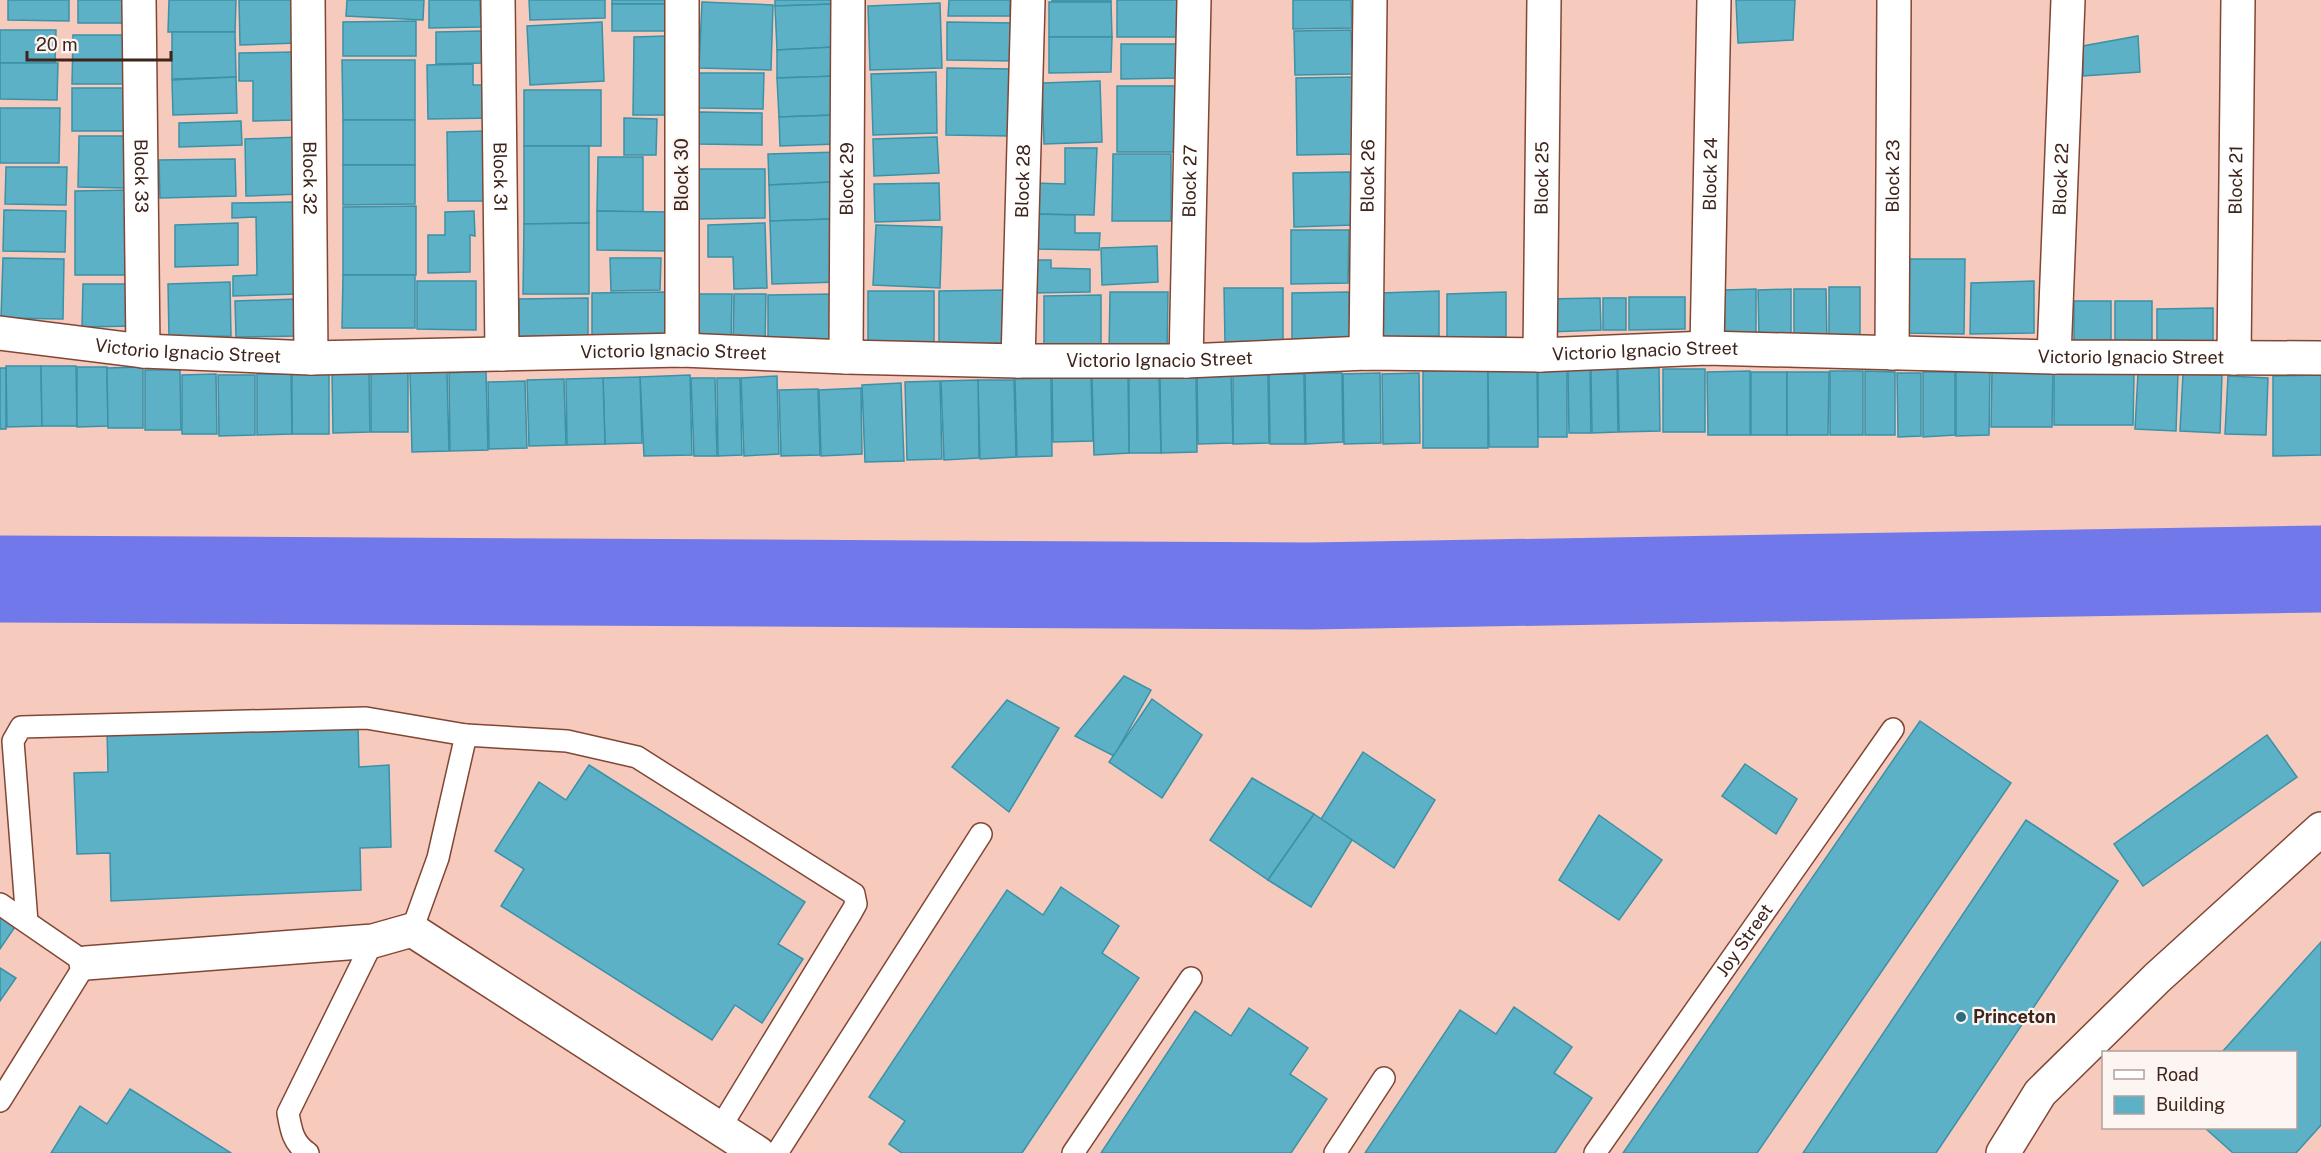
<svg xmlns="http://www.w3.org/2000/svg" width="2321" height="1153" font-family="'Public Sans',sans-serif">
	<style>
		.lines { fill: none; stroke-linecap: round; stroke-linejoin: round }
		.river { stroke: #7178e9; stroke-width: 87 }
		.building { fill: #5db1c7; stroke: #3b91a6; stroke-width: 1.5 }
		.lane-casing { stroke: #824634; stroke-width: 24 }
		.street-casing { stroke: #824634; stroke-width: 36 }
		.lane { stroke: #fff; stroke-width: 21 }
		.street { stroke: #fff; stroke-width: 33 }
		.poi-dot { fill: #2a6e7f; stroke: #fcf5f2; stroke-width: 2 }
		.labels { text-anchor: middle; stroke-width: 4.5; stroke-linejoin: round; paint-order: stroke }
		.street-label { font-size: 18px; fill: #3e241b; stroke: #fcf5f2 }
		.poi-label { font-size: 18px; font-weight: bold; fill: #3e241b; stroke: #fcf5f2; text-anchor: start }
	</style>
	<rect width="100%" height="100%" fill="#f6cbbe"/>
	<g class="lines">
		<path class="river" d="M0,579L1310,586L2321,569"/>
	</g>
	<g class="building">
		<path d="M8,0H69V21L8,20Z"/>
		<rect x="78" y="0" width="52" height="23"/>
		<path d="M169,0H236L235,32H168Z"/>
		<path d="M239,0H296L297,43L240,45Z"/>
		<path d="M347,0H424L423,20L346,16Z"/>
		<path d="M429,0H480L481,27L429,28Z"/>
		<path d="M529,0H605V18L530,20Z"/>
		<rect x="612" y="0" width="59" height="4"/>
		<path d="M775,0H838L834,4L775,6Z"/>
		<path d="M949,0H1010V16H948Z"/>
		<rect x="1052" y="0" width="59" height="2"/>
		<path d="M1117,0H1183L1182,37H1117Z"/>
		<path d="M1293,0H1351L1352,28L1293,29Z"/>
		<path d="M1736,0H1795L1793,40L1738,43Z"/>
		<path d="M702,2L773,5L771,70L699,68Z"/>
		<path d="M1049,2H1111L1112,37H1049Z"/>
		<path d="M940,3L942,68L870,70L868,6Z"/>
		<rect x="612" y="4" width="57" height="27"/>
		<path d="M834,4L835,47L777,50L775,6Z"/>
		<path d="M416,21V56H343V22Z"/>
		<path d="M602,22L604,81L530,85L527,26Z"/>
		<path d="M947,22L1015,23V61L947,60Z"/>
		<path d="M0,30H56L55,63H0Z"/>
		<path d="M1351,30L1353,74L1295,75L1294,31Z"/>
		<path d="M482,31V63L436,64V32Z"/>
		<path d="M172,32H235L236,77L172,79Z"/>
		<path d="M73,35H127V84H72Z"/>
		<path d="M666,36V115H633L634,37Z"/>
		<path d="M2138,36L2140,72L2083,76V46Z"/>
		<path d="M1049,37H1112L1111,72L1049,73Z"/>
		<path d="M1121,44H1179L1180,78L1121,79Z"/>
		<path d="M835,47L841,76L777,78V50Z"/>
		<path d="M295,52L296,120L253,121V81H239V53Z"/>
		<path d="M342,60H415V120H343Z"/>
		<path d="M0,63H58L57,100L0,99Z"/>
		<path d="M473,64V85H496V118L428,119L427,65Z"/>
		<path d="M947,68L1011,69L1010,136L946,135Z"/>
		<path d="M936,72L937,133L873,135L871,74Z"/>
		<path d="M699,73H764L763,109L698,108Z"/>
		<path d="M836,76L835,115L779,117L777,78Z"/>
		<path d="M236,77L237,113L173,115L172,80Z"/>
		<path d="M1353,77L1354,154L1297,155L1296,78Z"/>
		<path d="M1100,81L1102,142L1044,144L1042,83Z"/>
		<path d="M1117,86H1176L1175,152H1117Z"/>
		<path d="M72,88H127L126,131H72Z"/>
		<rect x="524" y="90" width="77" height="56"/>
		<path d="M0,108H60L59,163H0Z"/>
		<path d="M699,112L762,113V145L698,144Z"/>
		<path d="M835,115L836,144L780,146L779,117Z"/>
		<path d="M624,118L657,119L656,155H624Z"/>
		<rect x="343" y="120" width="72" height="45"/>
		<path d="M241,121L242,145L179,147V123Z"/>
		<path d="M486,131V201H448L447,132Z"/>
		<path d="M79,136H124V188L78,187Z"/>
		<path d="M300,137L301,194L246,196L245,139Z"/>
		<path d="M937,137L939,173L874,176L873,139Z"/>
		<path d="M524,146H589V223L524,224Z"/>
		<path d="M1065,148H1097L1094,215L1034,214V183L1065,184Z"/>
		<path d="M839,152L832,182L769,185L768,154Z"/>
		<path d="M1113,154H1171V221H1112Z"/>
		<path d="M598,157H643V212L597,211Z"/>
		<path d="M235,159L236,196L160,198L159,160Z"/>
		<path d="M343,165H415V204L343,205Z"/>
		<path d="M6,167H67L66,205L5,204Z"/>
		<path d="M696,169H765V218L697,219Z"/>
		<path d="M1350,172L1352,225L1294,227L1293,173Z"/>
		<path d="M832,182L833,219L770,221L769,185Z"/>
		<path d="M939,183L940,220L875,222L874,184Z"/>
		<path d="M130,190L129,275H75V191Z"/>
		<path d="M298,202L299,294L233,296V276L257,275L256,217L232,218V203Z"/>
		<path d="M416,206V275H343V207Z"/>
		<path d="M4,210L66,211L65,252L3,251Z"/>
		<path d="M474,211L475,236L470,235V272L428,273V235H445V212Z"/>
		<path d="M597,211L669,212V251L597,250Z"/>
		<path d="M1034,214L1075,215V233H1100L1099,250L1033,249Z"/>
		<path d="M833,219L839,282L772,284L770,221Z"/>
		<path d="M238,223V265L175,267V225Z"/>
		<path d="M589,223V294H523L524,224Z"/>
		<path d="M765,223L767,288L734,289L733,257H708V225Z"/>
		<path d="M876,225L942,227L940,288L873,285Z"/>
		<path d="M1291,230H1349L1348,283L1291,284Z"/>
		<path d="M1157,246L1158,282L1102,285L1101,248Z"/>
		<path d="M3,258L64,259L63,319L1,318Z"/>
		<path d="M610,258H661L660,290L611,291Z"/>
		<path d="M1905,259H1965L1964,334L1904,333Z"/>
		<path d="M1029,260H1051V268L1090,269V292L1029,293Z"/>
		<path d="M343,275H415V328H342Z"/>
		<path d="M417,281H476V330L417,329Z"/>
		<path d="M2034,281V333L1970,334L1971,283Z"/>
		<path d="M230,282L231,336L169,337L168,284Z"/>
		<path d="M83,284H134V326L82,327Z"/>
		<rect x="1829" y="287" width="31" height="52"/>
		<path d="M1224,288H1283V342H1225Z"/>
		<path d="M1756,289V339H1724V290Z"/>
		<path d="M1791,289V338L1759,339L1758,290Z"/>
		<path d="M1794,289H1826L1827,339H1794Z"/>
		<path d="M1006,290V343L939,344V291Z"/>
		<path d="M868,291H934V343L868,344Z"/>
		<path d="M1439,291V336L1380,338V293Z"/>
		<path d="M666,292L667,342H592V293Z"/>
		<path d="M1110,292H1168L1167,355H1109Z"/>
		<path d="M1349,292L1350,346L1292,347V293Z"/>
		<path d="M1506,292V337L1447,339V294Z"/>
		<path d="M699,294H732L731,347H698Z"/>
		<path d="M734,294H766L765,347H733Z"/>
		<path d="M835,294V347H768V295Z"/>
		<path d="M1101,295V349L1044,350V296Z"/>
		<path d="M1629,297H1685V329L1629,330Z"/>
		<path d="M588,298V340L519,341V299Z"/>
		<path d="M1600,298L1601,330L1549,332L1547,299Z"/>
		<rect x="1603" y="298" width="23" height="32"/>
		<path d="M296,299L297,336L236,337L235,301Z"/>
		<rect x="2074" y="301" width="37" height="41"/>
		<path d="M2115,301H2152V341L2115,342Z"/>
		<path d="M2213,308V341L2157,342V309Z"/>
		<path d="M6,366H41L42,426L7,427Z"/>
		<path d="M41,366H76L77,426H42Z"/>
		<path d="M77,367H107L108,426L77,427Z"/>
		<path d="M143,367V428H108L107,368Z"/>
		<rect x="0" y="368" width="6" height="61"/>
		<path d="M1618,368H1659L1660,431L1619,432Z"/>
		<path d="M1590,369L1591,433H1569L1568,370Z"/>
		<path d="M1591,369H1617L1618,432L1592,433Z"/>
		<rect x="1663" y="369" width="42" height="63"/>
		<path d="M145,370H180L181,430H145Z"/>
		<path d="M1488,370V448H1423V371Z"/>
		<path d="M1537,370L1538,447H1489L1488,371Z"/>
		<rect x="1538" y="370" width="29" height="67"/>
		<rect x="371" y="371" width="37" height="61"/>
		<path d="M486,371L488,450L450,451L449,373Z"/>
		<path d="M1750,371V435H1708L1707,372Z"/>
		<rect x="1830" y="371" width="33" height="64"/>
		<path d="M1865,371L1895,372V435H1865Z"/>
		<path d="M332,372H369L370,432L333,433Z"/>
		<path d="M447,372L449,451L412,452L410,373Z"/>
		<rect x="1751" y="372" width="36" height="63"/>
		<path d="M1787,372H1829L1828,435H1787Z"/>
		<path d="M1923,372H1955V435L1923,437Z"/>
		<path d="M1956,372H1990L1989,435L1956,436Z"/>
		<path d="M1992,372H2053L2052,427H1991Z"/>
		<path d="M329,373V434H292V374Z"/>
		<path d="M1268,373L1269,443L1233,444V374Z"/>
		<path d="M1305,373H1342L1343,442L1306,444Z"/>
		<path d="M1380,373L1381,443L1344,444L1343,374Z"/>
		<path d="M1419,373L1420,443L1383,444L1382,374Z"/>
		<path d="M1897,373H1921V436L1898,437Z"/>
		<path d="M2054,373H2134L2133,425H2054Z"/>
		<path d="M2138,373H2178L2176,431L2135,429Z"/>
		<path d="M216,374L217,434H182V375Z"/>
		<path d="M257,374H291L292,434L257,435Z"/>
		<path d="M1196,374L1197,452L1161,453L1160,375Z"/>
		<path d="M1197,374H1231L1233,443L1198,444Z"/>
		<path d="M1269,374H1304L1305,444H1270Z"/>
		<path d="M2183,374L2222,375L2220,433L2180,431Z"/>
		<path d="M218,375H255V435L219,436Z"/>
		<path d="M690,375L692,455L644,456L640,377Z"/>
		<path d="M1159,375L1161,453H1129V376Z"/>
		<path d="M2321,375V455L2273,456V376Z"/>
		<path d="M777,376L779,454L744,456L741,378Z"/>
		<path d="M1128,376L1129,453L1094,455L1092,377Z"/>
		<path d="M2228,376L2268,378L2266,435L2225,434Z"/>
		<path d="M640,377L642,443L605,444L603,378Z"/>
		<path d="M1091,377L1093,441L1053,442L1052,378Z"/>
		<path d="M603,378L605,444L567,445L566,379Z"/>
		<path d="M691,378H715L717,456H694Z"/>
		<path d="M717,378H740L742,455L718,456Z"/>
		<path d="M1051,378L1052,456L1017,457L1015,379Z"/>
		<path d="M564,379L566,445L529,446L527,380Z"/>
		<path d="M978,380H1014L1016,457L980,459Z"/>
		<path d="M978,380L979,458L944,460L941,381Z"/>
		<path d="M525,381L527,448L489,449L488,382Z"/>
		<path d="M940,381L942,459L907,460L905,382Z"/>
		<path d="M901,383L904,461L865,462L862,385Z"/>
		<path d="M861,388L862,454L821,456L819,390Z"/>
		<path d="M818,389L820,455L781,456L779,390Z"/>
		<path d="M1124,676L1151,690L1114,756L1075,736Z"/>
		<path d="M1152,699L1202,735L1162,798L1109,762Z"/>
		<path d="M1007,700L1059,728L1009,812L952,767Z"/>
		<path d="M1920,721L2011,783L1757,1153H1623Z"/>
		<path d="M358,723L359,767L389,765L391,847L360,848L361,890L111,901L110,853L77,854L74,773L108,772L107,730Z"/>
		<path d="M2267,735L2297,777L2143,886L2114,844Z"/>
		<path d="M1363,752L1435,800L1394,868L1321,819Z"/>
		<path d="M1745,764L1797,799L1776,834L1722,796Z"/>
		<path d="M589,765L805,902L778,944L803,959L762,1023L735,1005L712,1040L501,906L524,869L495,851L539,782L566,800Z"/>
		<path d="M1252,778L1314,814L1268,880L1210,840Z"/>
		<path d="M1314,814L1352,840L1311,907L1268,880Z"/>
		<path d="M1599,815L1662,860L1619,920L1559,880Z"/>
		<path d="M2026,820L2118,881L1936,1153H1803Z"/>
		<path d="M1061,887L1119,926L1102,953L1139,978L1022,1153H902L889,1144L905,1121L869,1097L1007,890L1043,915Z"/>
		<path d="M0,908L19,921L0,949Z"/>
		<path d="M2321,942V1125L2296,1153H2233L2205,1128H2296V1052H2222Z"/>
		<path d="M0,968L16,978L0,1001Z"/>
		<path d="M1514,1007L1572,1047L1554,1073L1592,1098L1555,1153H1365L1460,1010L1496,1034Z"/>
		<path d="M1249,1008L1308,1048L1290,1074L1327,1099L1291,1153H1101L1195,1011L1231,1036Z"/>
		<path d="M130,1089L231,1153H51L80,1106L107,1124Z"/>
	</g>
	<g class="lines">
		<defs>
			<g id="lane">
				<path d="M0,904L86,963L0,1101"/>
				<path d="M27,922L13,741L21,727L366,718L466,735"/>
				<path d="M412,930L438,858L466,735L567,741L637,757L854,894L856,904L851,913L720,1128"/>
				<path d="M308,1153C293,1143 291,1130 288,1113L373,941"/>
				<path d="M777,1153L981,834"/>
				<path d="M1073,1153L1191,978"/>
				<path d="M1335,1153L1384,1078"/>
				<path id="s1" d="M1595,1153L1893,729"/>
			</g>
			<g id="street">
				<path id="s2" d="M139,0L143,351"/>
				<path id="s3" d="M308,0L311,358"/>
				<path id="s4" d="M498,0L502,354"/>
				<path d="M682,0V350"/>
				<path id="s5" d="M0,333L143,351L311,358L682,350L846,357L1018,361H1186L1366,353L1540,355L1707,348L2054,357L2321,358"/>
				<path id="s6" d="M1707,348L1714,0"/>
				<path id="s7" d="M1366,353L1370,0"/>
				<path id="s8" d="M1892,353L1894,0"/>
				<path id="s9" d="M1540,355L1544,0"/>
				<path id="s10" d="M846,357L848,0"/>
				<path id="s11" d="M2054,357L2068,0"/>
				<path id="s12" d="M2234,358L2238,0"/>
				<path id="s13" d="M1018,361L1028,0"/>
				<path id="s14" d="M1186,361L1194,0"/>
				<path d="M86,963L373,941L412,930L758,1153"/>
				<path d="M2003,1153L2040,1093L2157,978L2321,829"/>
			</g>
		</defs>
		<use href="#lane" class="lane-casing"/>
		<use href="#street" class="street-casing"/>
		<use href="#lane" class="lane"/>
		<use href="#street" class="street"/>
	</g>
	<circle class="poi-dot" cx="1961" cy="1017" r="6"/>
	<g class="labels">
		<g class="street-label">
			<text dy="6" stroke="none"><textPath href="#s6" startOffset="174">Block 24</textPath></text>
			<text dy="6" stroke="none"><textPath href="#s2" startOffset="176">Block 33</textPath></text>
			<text transform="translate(682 175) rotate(-90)" y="6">Block 30</text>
			<text dy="6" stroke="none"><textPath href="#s8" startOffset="177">Block 23</textPath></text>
			<text dy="6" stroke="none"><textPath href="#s4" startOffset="177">Block 31</textPath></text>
			<text dy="6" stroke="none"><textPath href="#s7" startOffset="177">Block 26</textPath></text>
			<text dy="6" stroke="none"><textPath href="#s9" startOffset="177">Block 25</textPath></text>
			<text dy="6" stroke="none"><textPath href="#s3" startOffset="178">Block 32</textPath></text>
			<text dy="6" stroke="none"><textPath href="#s10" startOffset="178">Block 29</textPath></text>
			<text dy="6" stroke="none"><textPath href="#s11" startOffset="178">Block 22</textPath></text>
			<text dy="6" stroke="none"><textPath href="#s12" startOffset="178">Block 21</textPath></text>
			<text dy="6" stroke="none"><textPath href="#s14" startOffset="180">Block 27</textPath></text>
			<text dy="6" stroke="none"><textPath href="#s13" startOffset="180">Block 28</textPath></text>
			<text dy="6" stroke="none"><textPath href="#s5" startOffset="189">Victorio Ignacio Street</textPath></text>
			<text dy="6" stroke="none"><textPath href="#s5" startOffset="1647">Victorio Ignacio Street</textPath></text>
			<text dy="6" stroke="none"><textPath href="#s5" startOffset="675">Victorio Ignacio Street</textPath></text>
			<text dy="6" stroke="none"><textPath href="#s5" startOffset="2133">Victorio Ignacio Street</textPath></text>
			<text dy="6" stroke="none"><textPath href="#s5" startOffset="1161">Victorio Ignacio Street</textPath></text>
			<text dy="6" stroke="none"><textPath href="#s1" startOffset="260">Joy Street</textPath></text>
		</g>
		<g class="poi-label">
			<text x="1973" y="1023">Princeton</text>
		</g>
	</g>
	<rect x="2102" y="1051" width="195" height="78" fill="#fcf5f2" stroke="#b0a19c" stroke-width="1.5"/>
	<rect x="2114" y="1070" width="30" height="9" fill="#ffffff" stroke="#b0a19c" stroke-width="1.5"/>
	<text x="2156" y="1081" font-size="18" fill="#3e241b">Road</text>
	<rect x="2114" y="1096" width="30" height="18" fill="#5db1c7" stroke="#b0a19c" stroke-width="1.5"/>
	<text x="2156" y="1111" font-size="18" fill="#3e241b">Building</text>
	<path d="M27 51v9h144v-9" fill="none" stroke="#3e241b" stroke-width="3"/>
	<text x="36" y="51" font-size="18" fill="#3e241b" stroke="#fcf5f2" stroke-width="4.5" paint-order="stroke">20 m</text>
</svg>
